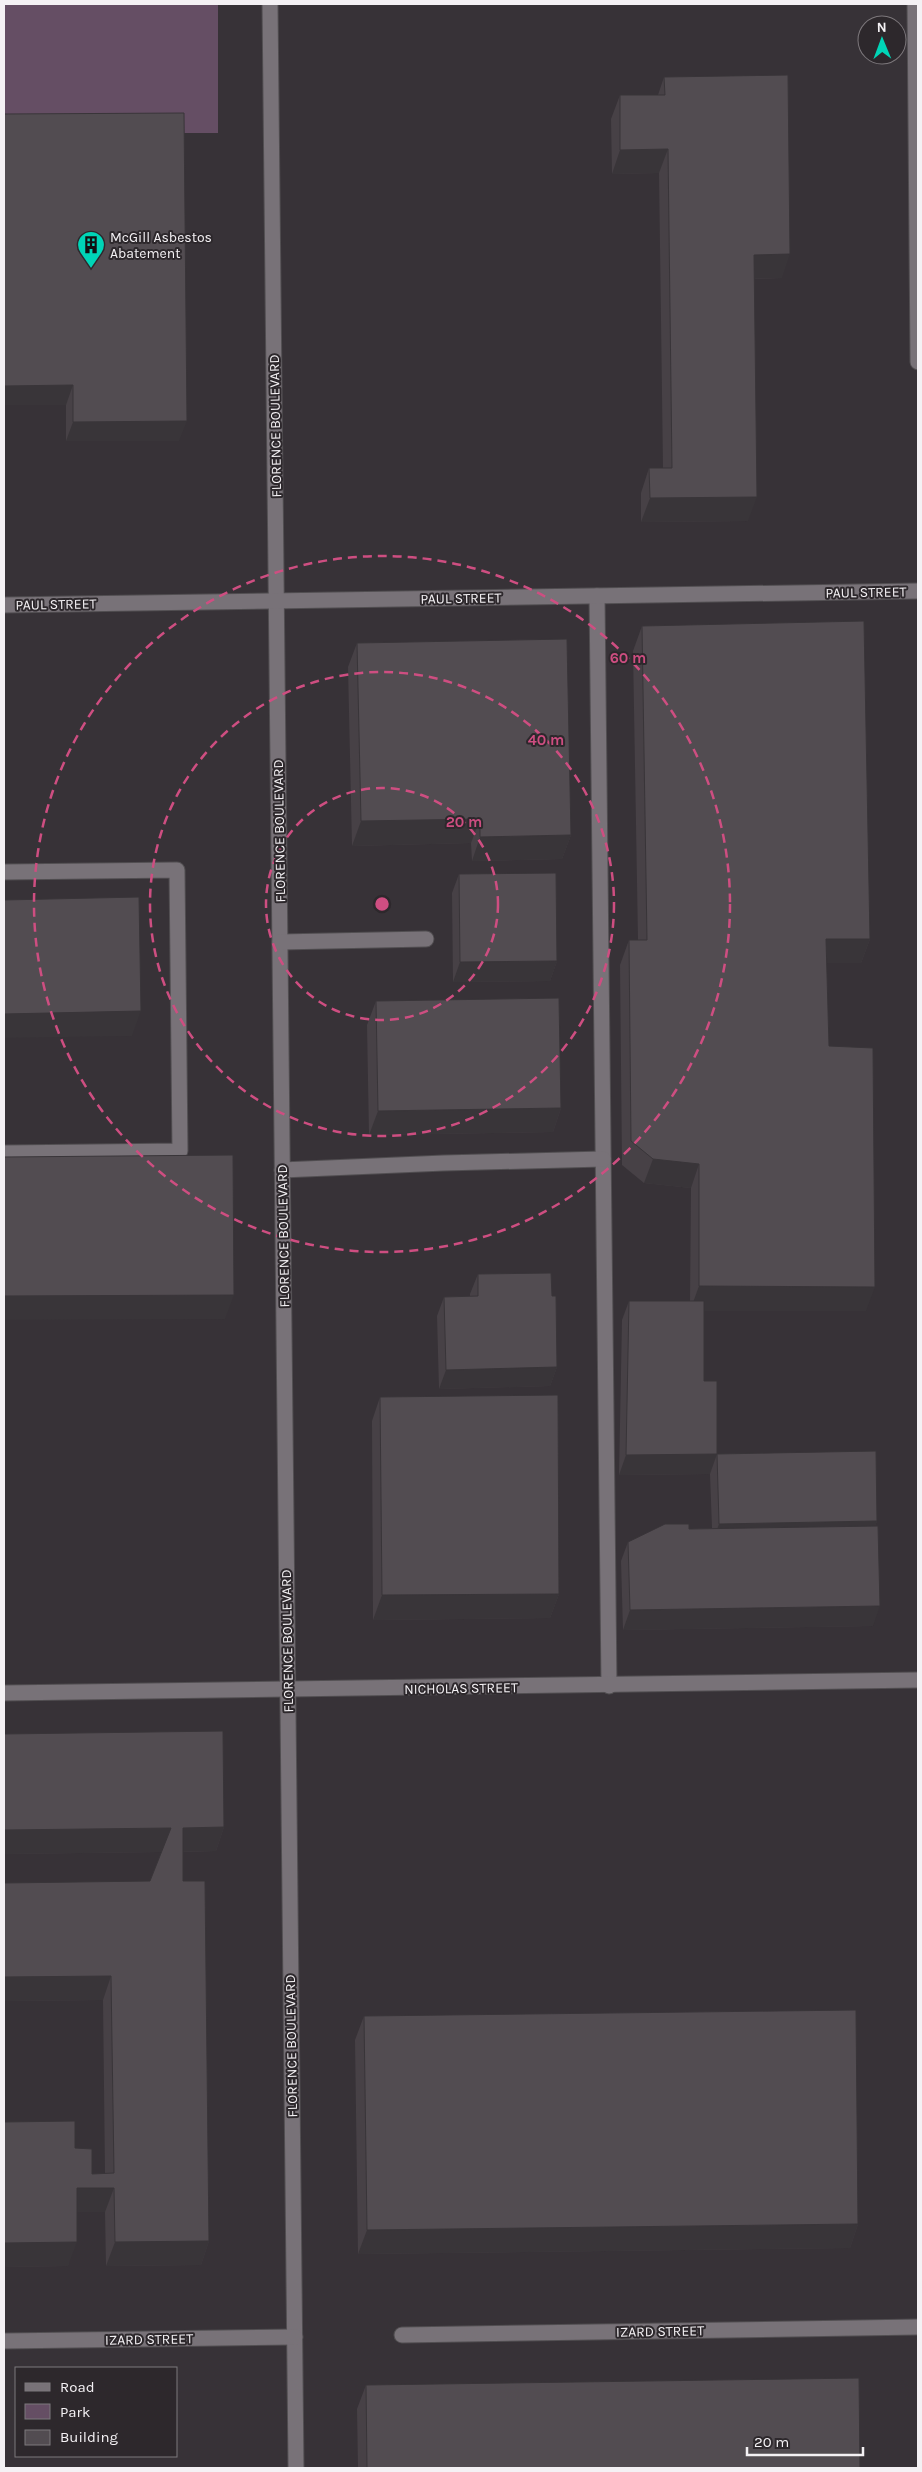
<svg xmlns="http://www.w3.org/2000/svg" width="922" height="2472" font-family="Karla,sans-serif">
	<style>
		.green { fill: #654e64 }
		.lines { fill: none; stroke-linecap: round; stroke-linejoin: round }
		.minor-casing { stroke: #514e51; stroke-width: 17 }
		.minor { stroke: #787278; stroke-width: 15 }
		.wall { fill: #474146 }
		.shaded-wall { fill: #393539 }
		.building { fill: #524c51; stroke: #393539 }
		.ring { fill: none; stroke: #ce4e81; stroke-width: 2.5; stroke-dasharray: 9 6 }
		.labels { text-anchor: middle; stroke-width: 4; stroke-linejoin: round; paint-order: stroke }
		.poi-label { font-size: 14px; fill: #f4f1f4; stroke: #2d282c; text-anchor: start }
		.street-label { font-size: 14px; fill: #f4f1f4; stroke: #2d282c }
		.centre { fill: #ce4e81; stroke: #2d282c; stroke-width: 2.5 }
		.ring-label { font-size: 15px; text-anchor: middle; font-weight: bold; fill: #ce4e81; stroke: #2d282c; stroke-width: 4; stroke-linejoin: round; paint-order: stroke }
	</style>
	<rect width="100%" height="100%" fill="#373237"/>
	<rect class="green" x="4" y="4" width="214" height="129"/>
	<g class="lines">
		<defs>
			<g id="minor">
				<path d="M270,4L296,2468"/>
				<path d="M915,4L918,362"/>
				<path d="M597,596L609,1686"/>
				<path d="M4,605L918,591"/>
				<path d="M4,872L177,870L180,1151L4,1153"/>
				<path d="M280,942L426,939"/>
				<path d="M282,1170L444,1163L603,1159"/>
				<path d="M4,1693L918,1680"/>
				<path d="M402,2335L918,2327"/>
				<path d="M4,2341L295,2337"/>
			</g>
		</defs>
		<use href="#minor" class="minor-casing"/>
		<use href="#minor" class="minor"/>
	</g>
	<g class="wall">
		<path d="M664,77L782,278L754,279L748,521L641,522V493L649,468H663L659,173L612,174L611,119L620,95H658Z"/>
		<path d="M4,114L179,441H66V405H4Z"/>
		<path d="M642,626L870,939L861,963H826L829,1046L866,1311H704V1381L717,1454L877,1521L875,1526L873,1626L623,1630L621,1561L628,1542L689,1529L712,1528L710,1474L619,1475L622,1320L629,1301H690L691,1188L644,1183L622,1165L620,965L629,940H638L633,651Z"/>
		<path d="M357,643L571,835L562,859L472,861L471,843L352,846L348,667Z"/>
		<path d="M459,874L557,961L550,981L453,982L452,893Z"/>
		<path d="M376,1001L561,1108L553,1132L369,1135L367,1025Z"/>
		<path d="M478,1274L552,1296L557,1367L550,1386L439,1389L437,1316L444,1297L470,1296V1294Z"/>
		<path d="M380,1397L559,1594L550,1618L373,1620L372,1421Z"/>
		<path d="M4,1734L224,1827L216,1851L183,1852V1881L209,2241L201,2265L106,2266L105,2212H77L68,2266L4,2267V2122L75,2148L92,2174H105L103,2000L4,2001L150,1881L162,1852L4,1854Z"/>
		<path d="M364,2016L858,2224L850,2248L358,2254L355,2040Z"/>
		<path d="M366,2385L860,2468H358L357,2409Z"/>
	</g>
	<g class="shaded-wall">
		<path d="M668,149L659,173L612,174L620,150Z"/>
		<path d="M790,254L782,278L745,279L754,255Z"/>
		<path d="M73,385L66,405H4V386Z"/>
		<path d="M187,421L179,441H66L73,422Z"/>
		<path d="M757,497L748,521L641,522L650,498Z"/>
		<path d="M480,819L471,843L352,846L361,821Z"/>
		<path d="M571,835L562,859L472,861L480,837Z"/>
		<path d="M826,939H870L861,963H817Z"/>
		<path d="M557,961L550,981L453,982L460,962Z"/>
		<path d="M141,1011L132,1036L4,1038V1014Z"/>
		<path d="M561,1108L553,1132L369,1135L378,1111Z"/>
		<path d="M653,1159L699,1164L691,1188L644,1183Z"/>
		<path d="M699,1286L875,1287L866,1311H690Z"/>
		<path d="M234,1295L225,1319L4,1320V1296Z"/>
		<path d="M557,1367L550,1386L439,1389L446,1370Z"/>
		<path d="M717,1454L710,1474L619,1475L626,1455Z"/>
		<path d="M877,1521L870,1541L712,1544L719,1524Z"/>
		<path d="M559,1594L550,1618L373,1620L382,1595Z"/>
		<path d="M880,1606L873,1626L623,1630L630,1610Z"/>
		<path d="M224,1827L216,1851L174,1852L183,1828Z"/>
		<path d="M171,1828L162,1852L4,1854V1830Z"/>
		<path d="M111,1976L103,2000L4,2001V1977Z"/>
		<path d="M77,2188H114L105,2212H68Z"/>
		<path d="M858,2224L850,2248L358,2254L367,2230Z"/>
		<path d="M209,2241L201,2265L106,2266L115,2242Z"/>
		<path d="M77,2242L68,2266L4,2267V2243Z"/>
	</g>
	<g class="building">
		<path d="M788,75L790,254L754,255L757,497L650,498L649,468H672L668,149L620,150V95H665L664,77Z"/>
		<path d="M184,113L187,421L73,422V385L4,386V114Z"/>
		<path d="M864,621L870,939H826L829,1046L873,1048L875,1287L699,1286V1164L653,1159L631,1141L629,940H647L642,626Z"/>
		<path d="M567,639L571,835L480,837V819L361,821L357,643Z"/>
		<path d="M556,873L557,961L460,962L459,874Z"/>
		<path d="M139,897L141,1011L4,1014V900Z"/>
		<path d="M559,998L561,1108L378,1111L376,1001Z"/>
		<path d="M233,1155L234,1295L4,1296V1157Z"/>
		<path d="M551,1273L552,1296H556L557,1367L446,1370L444,1297L478,1296V1274Z"/>
		<path d="M629,1301H704V1381H717V1454L626,1455Z"/>
		<path d="M558,1395L559,1594L382,1595L380,1397Z"/>
		<path d="M876,1451L877,1521L719,1524L717,1454Z"/>
		<path d="M665,1524H689V1529L878,1526L880,1606L630,1610L628,1542Z"/>
		<path d="M223,1731L224,1827L183,1828V1881H205L209,2241L115,2242L114,2188H77V2242L4,2243V2122L75,2121V2148L92,2149V2174L114,2173L111,1976L4,1977V1883L150,1881L171,1828L4,1830V1734Z"/>
		<path d="M856,2010L858,2224L367,2230L364,2016Z"/>
		<path d="M859,2378L860,2468H367L366,2385Z"/>
	</g>
	<g class="ring">
		<circle cx="382" cy="904" r="116"/>
		<circle cx="382" cy="904" r="232"/>
		<circle cx="382" cy="904" r="348"/>
	</g>
	<defs>
		<symbol id="building-pin" viewBox="-11 -11 22 30"><path d="M0 17L-7.5 6A9.5 9.5 0 1 1 7.5 6Z" fill="#00d5b7" stroke="#2d282c"/><path d="M-4-6H4V6H1V3H-1V6H-4ZM-2.5-4.3h1.7v1.8h-1.7ZM.8-4.3h1.7v1.8H.8ZM-2.5-1h1.7V.8h-1.7ZM.8-1h1.7V.8H.8Z" fill="#111"/></symbol>
	</defs>
	<g fill-rule="evenodd">
		<use href="#building-pin" x="75" y="229" width="32" height="43"/>
	</g>
	<g class="labels">
		<g class="poi-label">
			<text x="110" y="242">McGill Asbestos<tspan x="110" dy="16">Abatement</tspan></text>
		</g>
		<g class="street-label">
			<text transform="translate(275 426) rotate(-91)" y="5">FLORENCE BOULEVARD</text>
			<text transform="translate(866 592) rotate(-1)" y="5">PAUL STREET</text>
			<text transform="translate(461 598) rotate(-1)" y="5">PAUL STREET</text>
			<text transform="translate(56 604) rotate(-1)" y="5">PAUL STREET</text>
			<text transform="translate(279 831) rotate(-91)" y="5">FLORENCE BOULEVARD</text>
			<text transform="translate(283 1236) rotate(-91)" y="5">FLORENCE BOULEVARD</text>
			<text transform="translate(287 1641) rotate(-91)" y="5">FLORENCE BOULEVARD</text>
			<text transform="translate(461 1688) rotate(-1)" y="5">NICHOLAS STREET</text>
			<text transform="translate(291 2046) rotate(-91)" y="5">FLORENCE BOULEVARD</text>
			<text transform="translate(660 2331) rotate(-1)" y="5">IZARD STREET</text>
			<text transform="translate(149 2339) rotate(-1)" y="5">IZARD STREET</text>
		</g>
	</g>
	<circle cx="382" cy="904" r="8" class="centre"/>
	<g class="ring-label">
		<text x="628" y="663">60 m</text>
		<text x="546" y="745">40 m</text>
		<text x="464" y="827">20 m</text>
	</g>
	<rect width="922" height="2472" fill="none" stroke="#f4f1f4" stroke-width="10"/>
	<rect x="15" y="2367" width="162" height="90" fill="#2d282c" stroke="#7d787c"/>
	<rect x="25" y="2383" width="25" height="8" fill="#787278" stroke="#7d787c"/>
	<text x="60" y="2392" font-size="15" fill="#f4f1f4">Road</text>
	<rect x="25" y="2404" width="25" height="15" fill="#654e64" stroke="#7d787c"/>
	<text x="60" y="2417" font-size="15" fill="#f4f1f4">Park</text>
	<rect x="25" y="2430" width="25" height="15" fill="#524c51" stroke="#7d787c"/>
	<text x="60" y="2442" font-size="15" fill="#f4f1f4">Building</text>
	<g transform="translate(882 40) rotate(359)"><circle r="24" fill="#2d282c" stroke="#7d787c"/>
	<path d="M0-4L9 19L0 12L-9 19Z" fill="#00d5b7"/>
	<text y="-8" font-size="14" font-weight="bold" text-anchor="middle" fill="#f4f1f4">N</text>
	</g>
	<path d="M747 2447v8h116v-8" fill="none" stroke="#f4f1f4" stroke-width="2.5"/>
	<text x="754" y="2447" font-size="15" fill="#f4f1f4" stroke="#2d282c" stroke-width="4" paint-order="stroke">20 m</text>
</svg>
